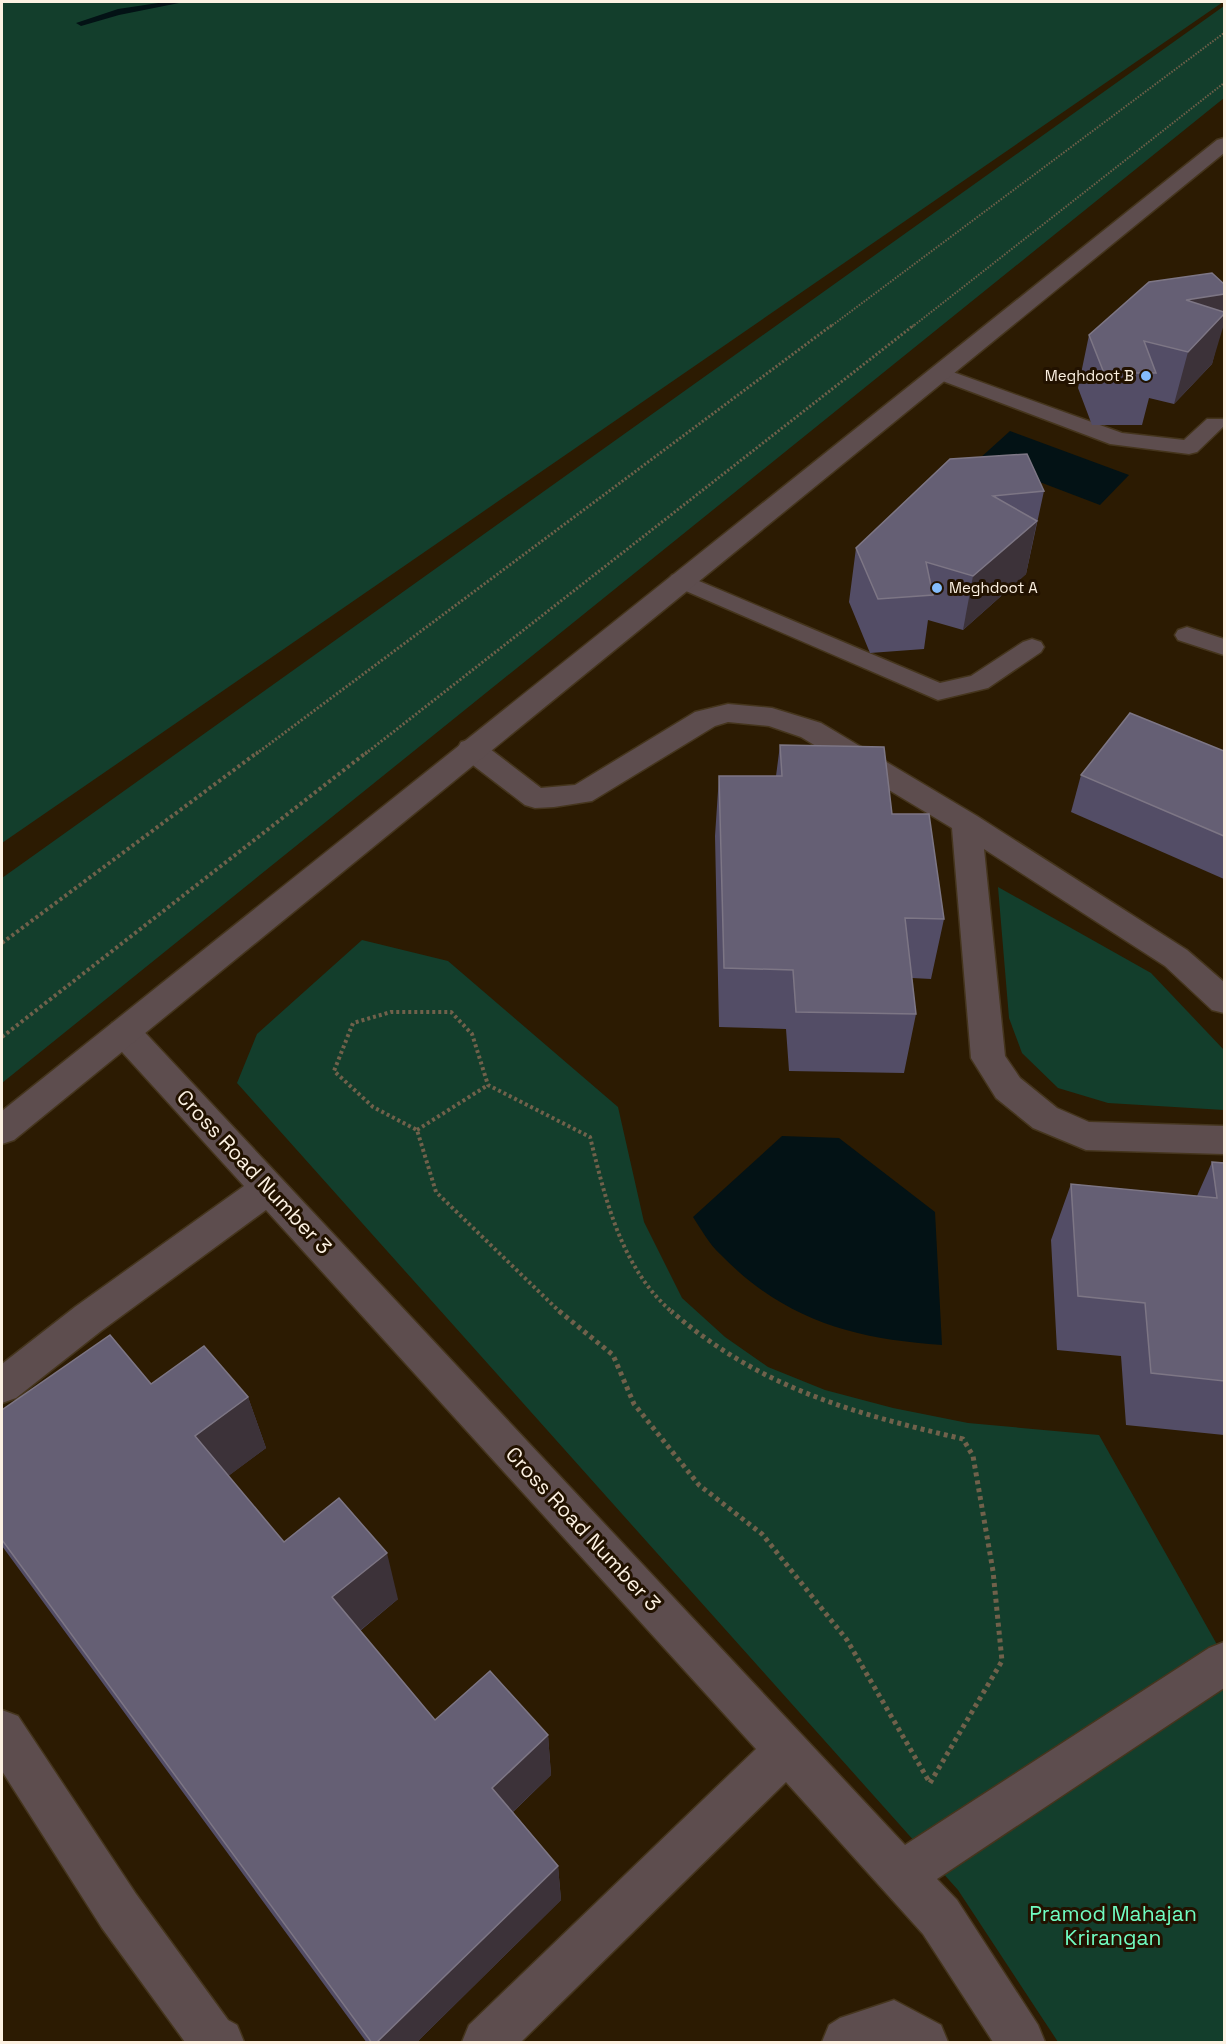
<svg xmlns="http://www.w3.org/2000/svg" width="1226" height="2044" font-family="'Space Grotesk',sans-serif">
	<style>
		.green { fill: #133e2c }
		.water { fill: #031215 }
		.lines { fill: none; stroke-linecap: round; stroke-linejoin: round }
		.stream { fill: #031215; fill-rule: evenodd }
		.service-casing { stroke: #45351d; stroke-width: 3 }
		.minor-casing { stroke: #45351d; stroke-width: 3 }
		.tertiary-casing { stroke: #45351d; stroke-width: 3 }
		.path-far3 { stroke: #70614b; stroke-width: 2; stroke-dasharray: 1.5 1.5; stroke-linecap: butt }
		.path-far2 { stroke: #70614b; stroke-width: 3; stroke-dasharray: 2 2; stroke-linecap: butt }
		.path-far1 { stroke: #70614b; stroke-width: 4; stroke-dasharray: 3 3; stroke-linecap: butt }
		.path { stroke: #70614b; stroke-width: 5; stroke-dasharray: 4 4; stroke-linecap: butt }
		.service { fill: #5d4d4e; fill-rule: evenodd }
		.minor { fill: #5d4d4e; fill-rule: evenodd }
		.tertiary { fill: #5d4d4e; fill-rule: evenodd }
		.wall { fill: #534d66 }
		.shaded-wall { fill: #3c3239 }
		.building { fill: #655f74; stroke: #7d7685; stroke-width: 1.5 }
		.poi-dot { fill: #84bcfb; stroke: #221200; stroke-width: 2 }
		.labels { text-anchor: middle; stroke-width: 6; stroke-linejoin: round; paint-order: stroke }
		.far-poi-label { font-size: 15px; fill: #fcf1e2; stroke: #221200; text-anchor: end }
		.near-street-label { font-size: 21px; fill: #fcf1e2; stroke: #221200 }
		.near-park-label { font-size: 21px; fill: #70fdc2; stroke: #221200 }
	</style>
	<rect width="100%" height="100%" fill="#2c1b02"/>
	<g class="green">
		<path d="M2,2H1223L2,843Z"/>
		<path d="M1224,6V98L2,1083V878Z"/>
		<path d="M998,887L1151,973L1224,1050V1110L1108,1103L1058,1088L1022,1053L1009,1018Z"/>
		<path d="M362,940L448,961L618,1107L644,1222L682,1298L725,1337L768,1367L825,1390L893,1408L968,1423L1099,1435L1224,1657V2042H1058L958,1890L237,1083L257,1034Z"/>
	</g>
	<g class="water">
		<path d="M1010,431L1129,475L1100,505L979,459Z"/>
		<path d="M782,1136L839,1138L935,1212L942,1345C853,1339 784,1320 720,1254C709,1244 701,1229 693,1217Z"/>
	</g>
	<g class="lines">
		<path class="stream" d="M165,2H184L119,15L81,26L76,23L118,9Z"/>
		<defs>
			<g id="service">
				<path d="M939,367L1122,433L1184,440L1207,419H1223L1224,426L1197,452L1189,454L1110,444L932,377L929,373L932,369Z"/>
				<path d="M680,573L940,683L971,676L1023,642L1032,639L1041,642L1044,647L1041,652L988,688L938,700L672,585L668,580L672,575Z"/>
				<path d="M1187,627L1224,639V655L1178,640L1175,635L1178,630Z"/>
			</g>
			<g id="minor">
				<path d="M728,704L772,708L821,723L977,816L1187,950L1224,982V1013L1212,1010L1165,966L984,849L1005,1056L1020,1078L1057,1108L1089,1122L1224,1126V1154L1086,1150L1033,1128L996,1098L971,1058L952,828L801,737L769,726L728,722L715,726L592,801L554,807L535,808L525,805L461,756L457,749L461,742L471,739L481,742L541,788L575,785L695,712Z"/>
				<path d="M124,1019L136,1023L905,1845L1209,1648L1224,1642V1688L937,1879L957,1900L1038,2025L1045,2042H993L923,1934L786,1782L521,2042H462L469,2025L756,1749L266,1210L101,1331L16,1398L2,1403V1364L75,1307L244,1186L112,1041L107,1032L112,1023Z"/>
				<path d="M2,1710L18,1716L136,1894L228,2020L237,2025L244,2042H185L102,1928L2,1771Z"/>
				<path d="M894,2000L941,2025L948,2042H822L829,2025L840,2018Z"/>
			</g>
			<path id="tertiary" d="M1224,138V153L14,1140L2,1144V1111L1217,140Z"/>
		</defs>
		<use href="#service" class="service-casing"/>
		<use href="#minor" class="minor-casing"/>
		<use href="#tertiary" class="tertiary-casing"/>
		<g class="path-far3">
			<path d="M830,327L1224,33"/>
			<path d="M912,327L1224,83"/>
		</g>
		<g class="path-far2">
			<path d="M256,754L832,325"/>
			<path d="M365,754L914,325"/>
		</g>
		<g class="path-far1">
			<path d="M2,943L258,752"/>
			<path d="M2,1037L367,752"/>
			<path d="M417,1130L488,1085"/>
			<path d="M561,1313L436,1192L417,1130L373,1107L334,1071L353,1023L391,1012H451L472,1034L488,1085L590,1137C606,1201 621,1268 673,1313"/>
		</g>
		<path class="path" d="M559,1311L613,1355L634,1404L699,1485L762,1534L847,1640L930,1783L1002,1661L993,1571L973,1456L963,1439C852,1413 760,1388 671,1311"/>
		<use href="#service" class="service"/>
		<use href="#minor" class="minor"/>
		<use href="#tertiary" class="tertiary"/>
	</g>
	<g class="wall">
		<path d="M1089,335L1219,344H1217L1212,364L1174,404L1149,398L1142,425H1092L1078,388Z"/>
		<path d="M950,459L1044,491L1026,574L963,630L928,620L924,649L870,653L849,602L856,548Z"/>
		<path d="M780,745L892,814L944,919L931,979L912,978L916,1014L904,1073L789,1071L786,1029L719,1027L715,836L719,776H776Z"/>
		<path d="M1224,751V879L1071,812L1081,775Z"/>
		<path d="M1212,1162L1224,1163V1435L1126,1425L1121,1356L1057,1350L1051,1240L1071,1184L1197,1196Z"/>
		<path d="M248,1397L266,1448L228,1476L284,1542L398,1599L360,1631L435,1720L548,1735L551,1775L513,1812L558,1866L561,1900L416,2043H367L2,1546V1410Z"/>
	</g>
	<g class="shaded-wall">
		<path d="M1224,294V324L1212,364L1174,404L1188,352L1186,300Z"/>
		<path d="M1037,521L1026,574L963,630L973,576Z"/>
		<path d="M248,1397L266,1448L215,1486L195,1436Z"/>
		<path d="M387,1553L398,1599L346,1642L332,1597Z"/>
		<path d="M548,1735L551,1775L499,1825L492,1788Z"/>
		<path d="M558,1866L561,1900L416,2043H376Z"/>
	</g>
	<g class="building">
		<path d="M1212,273L1224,284V294L1186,300L1224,312V314L1188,352L1144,341L1156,373H1104L1089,335L1149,282Z"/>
		<path d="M1027,454L1044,491L993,496L1037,521L973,576L926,562L933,595L878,599L856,548L950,459Z"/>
		<path d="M1130,713L1224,751V836L1081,775Z"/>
		<path d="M780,745L884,747L892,814H929L944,919L905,918L916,1014L796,1012L793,970L724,968L719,776H782Z"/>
		<path d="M1212,1162L1224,1163V1381L1151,1373L1145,1303L1078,1296L1071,1184L1217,1198Z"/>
		<path d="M110,1335L151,1384L204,1346L248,1397L195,1436L284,1542L339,1498L387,1553L332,1597L435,1720L490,1671L548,1735L492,1788L558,1866L376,2043H372L2,1540V1410Z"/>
	</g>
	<g class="poi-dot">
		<circle cx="1146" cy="376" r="6"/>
		<circle cx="937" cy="588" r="6"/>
	</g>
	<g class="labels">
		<g class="far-poi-label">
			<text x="1134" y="381">Meghdoot B</text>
			<text x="949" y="593" text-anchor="start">Meghdoot A</text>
		</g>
		<g class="near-street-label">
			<text transform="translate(254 1172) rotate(47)" y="7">Cross Road Number 3</text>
			<text transform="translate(583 1529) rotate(47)" y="7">Cross Road Number 3</text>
		</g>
		<g class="near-park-label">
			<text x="1113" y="1921">Pramod Mahajan<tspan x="1113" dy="24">Krirangan</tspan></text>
		</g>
	</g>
	<rect width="1226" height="2044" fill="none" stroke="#fcf1e2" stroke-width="6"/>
</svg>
